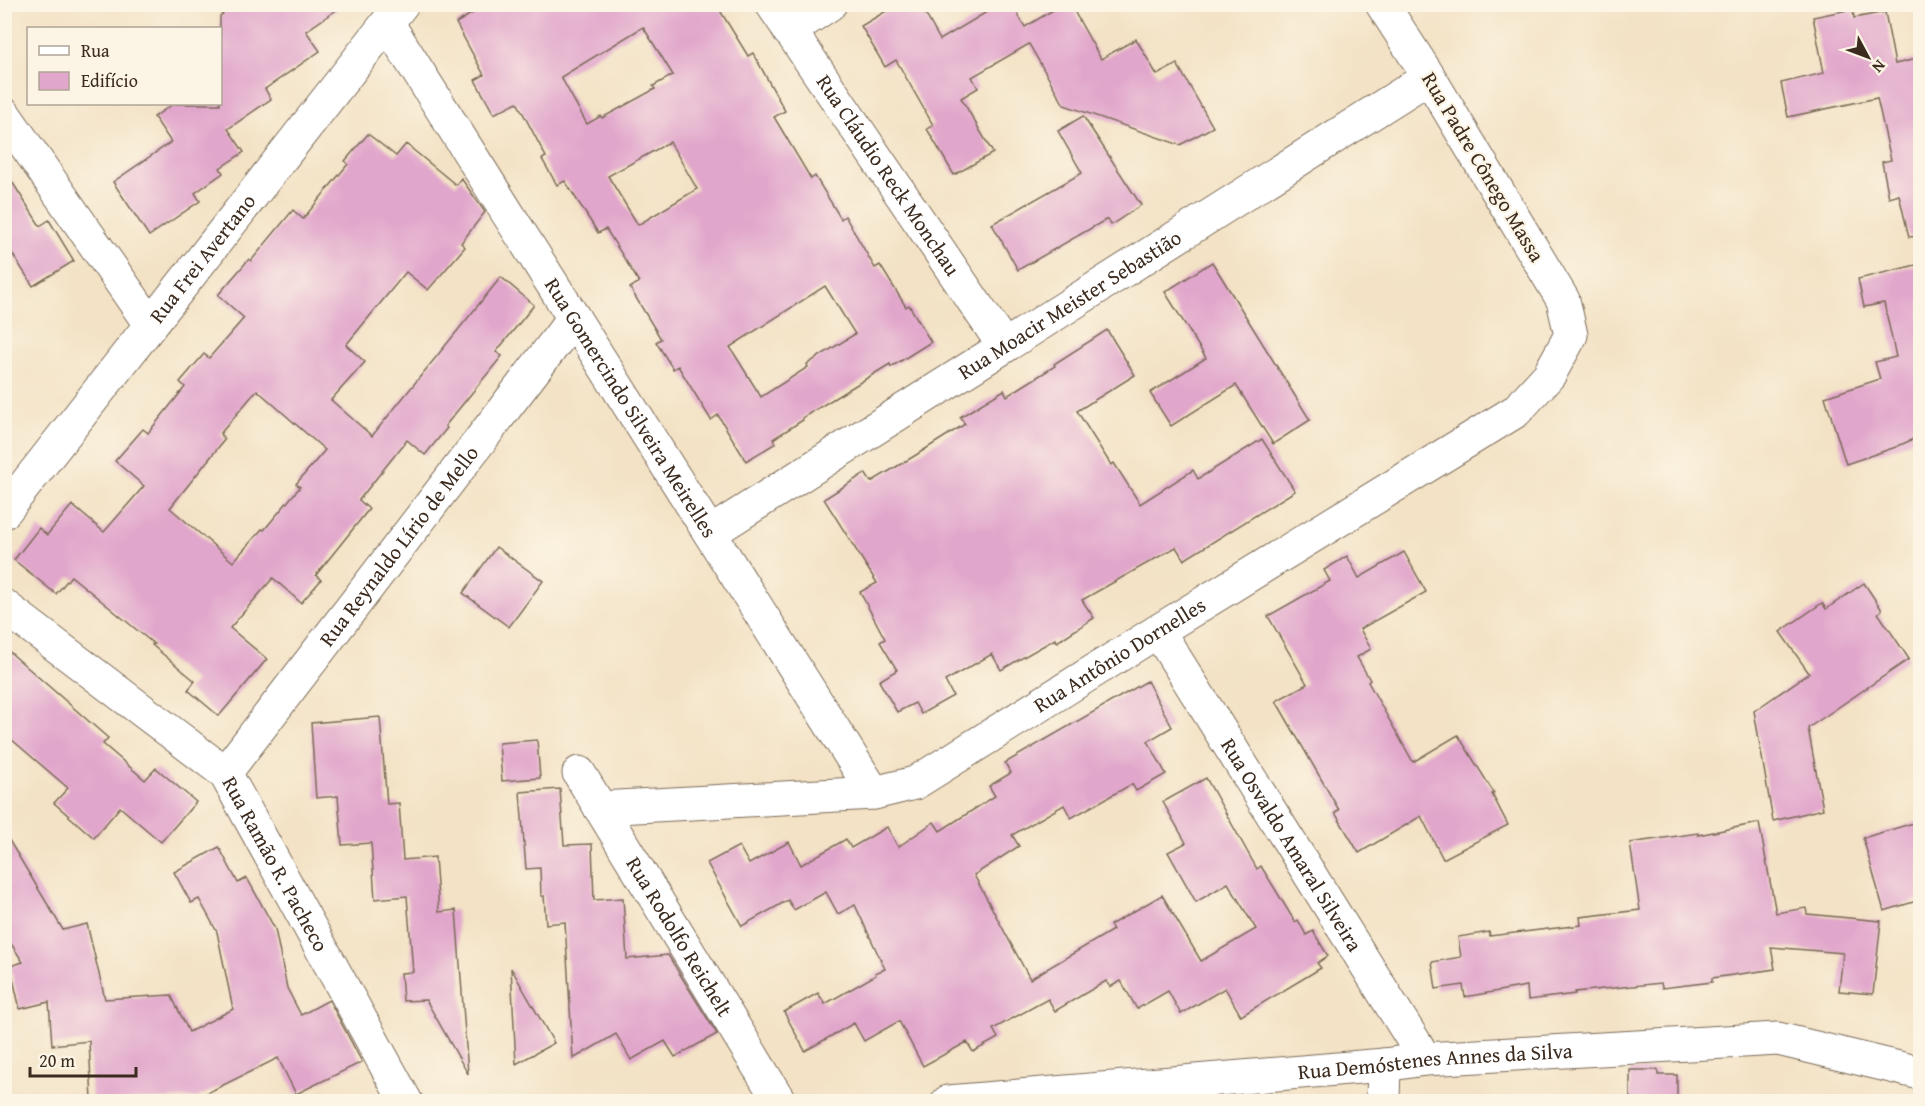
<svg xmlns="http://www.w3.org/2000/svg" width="1925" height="1106" font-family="'Gentium Book Plus',serif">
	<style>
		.building { fill: #e1a6cb; fill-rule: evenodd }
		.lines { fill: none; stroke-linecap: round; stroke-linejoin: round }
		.minor-casing { stroke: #7b6a58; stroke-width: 35 }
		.tertiary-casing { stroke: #7b6a58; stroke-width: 35 }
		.minor { stroke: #fff; stroke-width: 33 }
		.tertiary { stroke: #fff; stroke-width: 33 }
		.labels { text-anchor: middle; stroke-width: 4.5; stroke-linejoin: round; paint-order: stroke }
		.street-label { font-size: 21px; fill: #3b2a1e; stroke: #fcf5e5 }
	</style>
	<rect width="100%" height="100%" fill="#fcf5e5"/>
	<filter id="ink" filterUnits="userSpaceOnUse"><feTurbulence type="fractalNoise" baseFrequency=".0167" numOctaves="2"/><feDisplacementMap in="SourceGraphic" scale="12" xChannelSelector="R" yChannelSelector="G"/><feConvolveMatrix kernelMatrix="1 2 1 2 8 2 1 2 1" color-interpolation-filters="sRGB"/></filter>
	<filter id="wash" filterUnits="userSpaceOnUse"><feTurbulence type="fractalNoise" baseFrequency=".008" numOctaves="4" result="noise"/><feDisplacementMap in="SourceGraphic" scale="24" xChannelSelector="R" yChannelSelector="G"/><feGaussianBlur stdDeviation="1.35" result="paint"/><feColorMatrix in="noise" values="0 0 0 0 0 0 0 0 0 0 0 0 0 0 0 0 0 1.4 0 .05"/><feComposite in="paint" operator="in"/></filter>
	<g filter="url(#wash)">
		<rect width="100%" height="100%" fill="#f3e2c5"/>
		<g id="blocks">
			<g class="building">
				<path d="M237,4H345L306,31L320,51L265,89L271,99L228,129L244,152L220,168L223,173L195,193L200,201L149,236L113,182L171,142L154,117L173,104H220V16Z"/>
				<path d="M488,4H716L748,56L753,53L785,111L774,117L811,179L815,176L841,219L845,216L875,268L880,265L906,307L909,305L931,342L891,367L890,364L802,418L803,420L773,439L776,443L746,461L718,415L711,420L678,366L673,369L656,342L661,339L630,288L639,282L606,229L598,233L565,181L557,185L542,159L546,157L517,102L494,114L475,80L484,75L456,23ZM643,27L673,75L653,86L655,89L602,118L601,116L587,124L561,77ZM670,142L697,189L638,225L608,176ZM825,286L855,334L807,364L808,367L761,397L730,347Z"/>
				<path d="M898,4H920L940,40L1000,4H1012L1025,27L1063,4H1070L1101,59L1136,39L1157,75L1177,64L1213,127L1180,145L1064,105L1029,44L972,77L978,88L961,98L993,153L954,175L927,129L933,125L896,60L885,67L861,26Z"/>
				<path d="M1853,9L1854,18L1885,12L1895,64L1920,58V236L1909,237L1899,195L1889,198L1882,162L1891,160L1877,98L1788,117L1781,83L1824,73L1813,17Z"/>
				<path d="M1083,116L1141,205L1111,225L1107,219L1018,270L992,224L1082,173L1058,131Z"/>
				<path d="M368,134L396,156L406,144L456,185L461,178L485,212L461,243L465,247L428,290L406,272L346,345L365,362L331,400L372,436L501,277L534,305L496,352L502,356L445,426L447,428L425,455L407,440L359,500L369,509L316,575L321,580L301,603L273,578L230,628L267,659L219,716L188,690L195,681L152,645L154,644L71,576L56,594L14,560L39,528L47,535L72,505L104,532L144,486L115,461L143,429L148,433L185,387L180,382L204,354L209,358L244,318L218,295L249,259L251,261L293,210L303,219L348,164L345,161ZM257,390L325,450L296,484L300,487L264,530L262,529L233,562L170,508L225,439L220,434Z"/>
				<path d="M4,169L40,226L49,220L74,261L33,286L4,241Z"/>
				<path d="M1212,262L1310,420L1273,444L1236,385L1171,426L1150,393L1206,358L1165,292Z"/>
				<path d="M1920,264V436L1896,447L1846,464L1825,397L1880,379L1875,362L1896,357L1884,303L1864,307L1858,279Z"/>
				<path d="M1107,330L1135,375L1077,411L1111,465L1114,463L1140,504L1193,470L1198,479L1262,439L1295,491L1184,560L1176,547L1082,600L1094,618L1057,642L1055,639L1001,670L992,654L945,681L953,696L921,714L915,703L897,712L879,681L897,670L880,642L885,639L860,592L877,583L824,499L865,473L871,482L916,455L965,424L960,417L1004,390L1007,396L1055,366L1054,364Z"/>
				<path d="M496,547L543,581L509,627L463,593Z"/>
				<path d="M1404,552L1426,592L1360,629L1371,649L1357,657L1370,680L1368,682L1413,762L1458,735L1494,793L1492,794L1508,825L1443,859L1421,816L1359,853L1335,813L1339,810L1276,701L1307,684L1268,616L1330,581L1324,570L1347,556L1359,578Z"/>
				<path d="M1864,583L1882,610L1878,613L1909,659L1808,728L1823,809L1773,821L1754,711L1809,673L1780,632L1822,603L1826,609Z"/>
				<path d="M4,647L108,738L103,744L145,780L156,768L196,802L161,842L120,807L94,838L54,803L68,788L4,733Z"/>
				<path d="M1147,681L1172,727L1148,741L1166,774L1136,791L1132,784L1071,818L1064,805L1012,835L1019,846L974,875L1030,979L1113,930L1110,925L1162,895L1201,961L1256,929L1228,883L1196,902L1168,852L1186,843L1163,802L1206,778L1257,869L1261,866L1295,922L1298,920L1306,935L1313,931L1328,956L1317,963L1321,968L1241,1016L1225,988L1181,1014L1168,991L1137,1009L1121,981L1110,987L1106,981L1055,1011L1048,999L993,1029L998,1038L973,1052L967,1042L923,1066L899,1021L864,1041L854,1023L805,1051L784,1012L818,993L825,1004L876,975L875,973L885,969L855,905L838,914L826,892L794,910L788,900L742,926L707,863L739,846L749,864L789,842L801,865L846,839L851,848L887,827L898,847L934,822L940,831L995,796L989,786L1011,773L1005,763Z"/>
				<path d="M380,717L387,804L399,803L403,860L435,857L439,912L456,910L468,1074L426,1000L403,1001L401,973L413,972L407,896L375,899L371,843L342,845L338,796L316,798L311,723Z"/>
				<path d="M537,740L540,778L502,781L499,743Z"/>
				<path d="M560,789L564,845L592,844L594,900L623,898L627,959L668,955L717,1034L675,1057L665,1041L631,1060L616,1034L573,1059L565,922L546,924L544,896H541L540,868L526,869L520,792Z"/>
				<path d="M1920,821V900L1884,911L1863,838Z"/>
				<path d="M1759,823L1776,913L1806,908L1807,914L1881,921L1873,994L1839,991L1843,953L1771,947L1775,969L1712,978V982L1662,988L1661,983L1575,992V994L1528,1000L1527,986L1465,997L1463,985L1436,989L1432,962L1461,957L1458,937L1489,932L1490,936L1581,925L1580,917L1640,910L1630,843L1698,833V835Z"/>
				<path d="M4,832L63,930L87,924L105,999L171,995L189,1032L233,1009L217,932L199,899L191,903L174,872L219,847L238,883L247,878L275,929L287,988L301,1015L329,1000L362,1062L296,1094L278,1058L197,1098L92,1101L89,1041L52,1045L49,1002L20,1009L10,966L23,962L4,933Z"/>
				<path d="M511,968L554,1043L516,1064Z"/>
				<path d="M1630,1070H1658V1075H1677V1101H1630Z"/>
			</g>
		</g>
	</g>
	<g filter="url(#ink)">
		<use href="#blocks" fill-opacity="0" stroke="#7b6a58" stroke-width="1.5"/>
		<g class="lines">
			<defs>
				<g id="minor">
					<path id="s1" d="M772,4L1004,346"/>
					<path id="s2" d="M388,24L874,793"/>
					<path d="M789,31L830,4"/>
					<path d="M4,114L150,324"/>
					<path id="s3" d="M4,512L402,4"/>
					<path id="s4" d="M710,533L1429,77"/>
					<path id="s5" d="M4,606L225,773L406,1102"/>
					<path id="s6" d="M1158,631L1425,1059"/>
					<path id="s7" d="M225,773L574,318"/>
					<path id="s8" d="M579,773L780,1102"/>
					<path id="s9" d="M600,808L874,793L915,783L1158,631L1516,411L1549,375L1571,335L1563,300L1429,77L1382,4"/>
					<path d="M1383,1102L1384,1065"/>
				</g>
				<g id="tertiary">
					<path id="s10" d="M948,1102L1384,1065L1425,1059L1778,1039L1920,1073"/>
				</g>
			</defs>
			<use href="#minor" class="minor-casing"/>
			<use href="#tertiary" class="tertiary-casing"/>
			<use href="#minor" class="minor"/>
			<use href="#tertiary" class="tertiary"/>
		</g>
	</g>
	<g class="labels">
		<g class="street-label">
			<text transform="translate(1483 167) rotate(59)" y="7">Rua Padre Cônego Massa</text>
			<text dy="7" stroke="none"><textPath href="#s1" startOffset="207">Rua Cláudio Reck Monchau</textPath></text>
			<text dy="7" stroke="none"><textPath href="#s3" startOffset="322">Rua Frei Avertano</textPath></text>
			<text dy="7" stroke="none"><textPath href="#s4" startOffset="426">Rua Moacir Meister Sebastião</textPath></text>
			<text dy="7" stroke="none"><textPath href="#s2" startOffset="454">Rua Gomercindo Silveira Meirelles</textPath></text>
			<text dy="7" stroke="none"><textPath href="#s7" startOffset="286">Rua Reynaldo Lírio de Mello</textPath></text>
			<text dy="7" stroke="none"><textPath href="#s9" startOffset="558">Rua Antônio Dornelles</textPath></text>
			<text dy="7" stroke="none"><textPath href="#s6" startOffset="252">Rua Osvaldo Amaral Silveira</textPath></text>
			<text dy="7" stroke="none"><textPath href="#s5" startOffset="381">Rua Ramão R. Pacheco</textPath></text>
			<text dy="7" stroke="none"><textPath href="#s8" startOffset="192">Rua Rodolfo Reichelt</textPath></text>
			<text dy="7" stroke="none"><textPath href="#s10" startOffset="489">Rua Demóstenes Annes da Silva</textPath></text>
		</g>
	</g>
	<rect width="1925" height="1106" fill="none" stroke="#fcf5e5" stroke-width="24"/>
	<rect x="27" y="27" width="195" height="78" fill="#fcf5e5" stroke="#afa495" stroke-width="1.5"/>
	<rect x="39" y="46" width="30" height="9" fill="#ffffff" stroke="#afa495" stroke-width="1.5"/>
	<text x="81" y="57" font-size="18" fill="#3b2a1e">Rua</text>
	<rect x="39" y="72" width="30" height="18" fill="#e1a6cb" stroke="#afa495" stroke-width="1.5"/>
	<text x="81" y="87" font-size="18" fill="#3b2a1e">Edifício</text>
	<g transform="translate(1868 57) rotate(131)" stroke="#fcf5e5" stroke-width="4.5" paint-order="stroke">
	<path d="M0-4.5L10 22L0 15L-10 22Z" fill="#3b2a1e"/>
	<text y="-9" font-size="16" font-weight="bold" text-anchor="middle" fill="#3b2a1e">N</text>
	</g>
	<path d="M30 1067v9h106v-9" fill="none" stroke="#3b2a1e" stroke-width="3"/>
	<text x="39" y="1067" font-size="18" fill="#3b2a1e" stroke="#fcf5e5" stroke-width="4.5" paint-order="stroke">20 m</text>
</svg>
